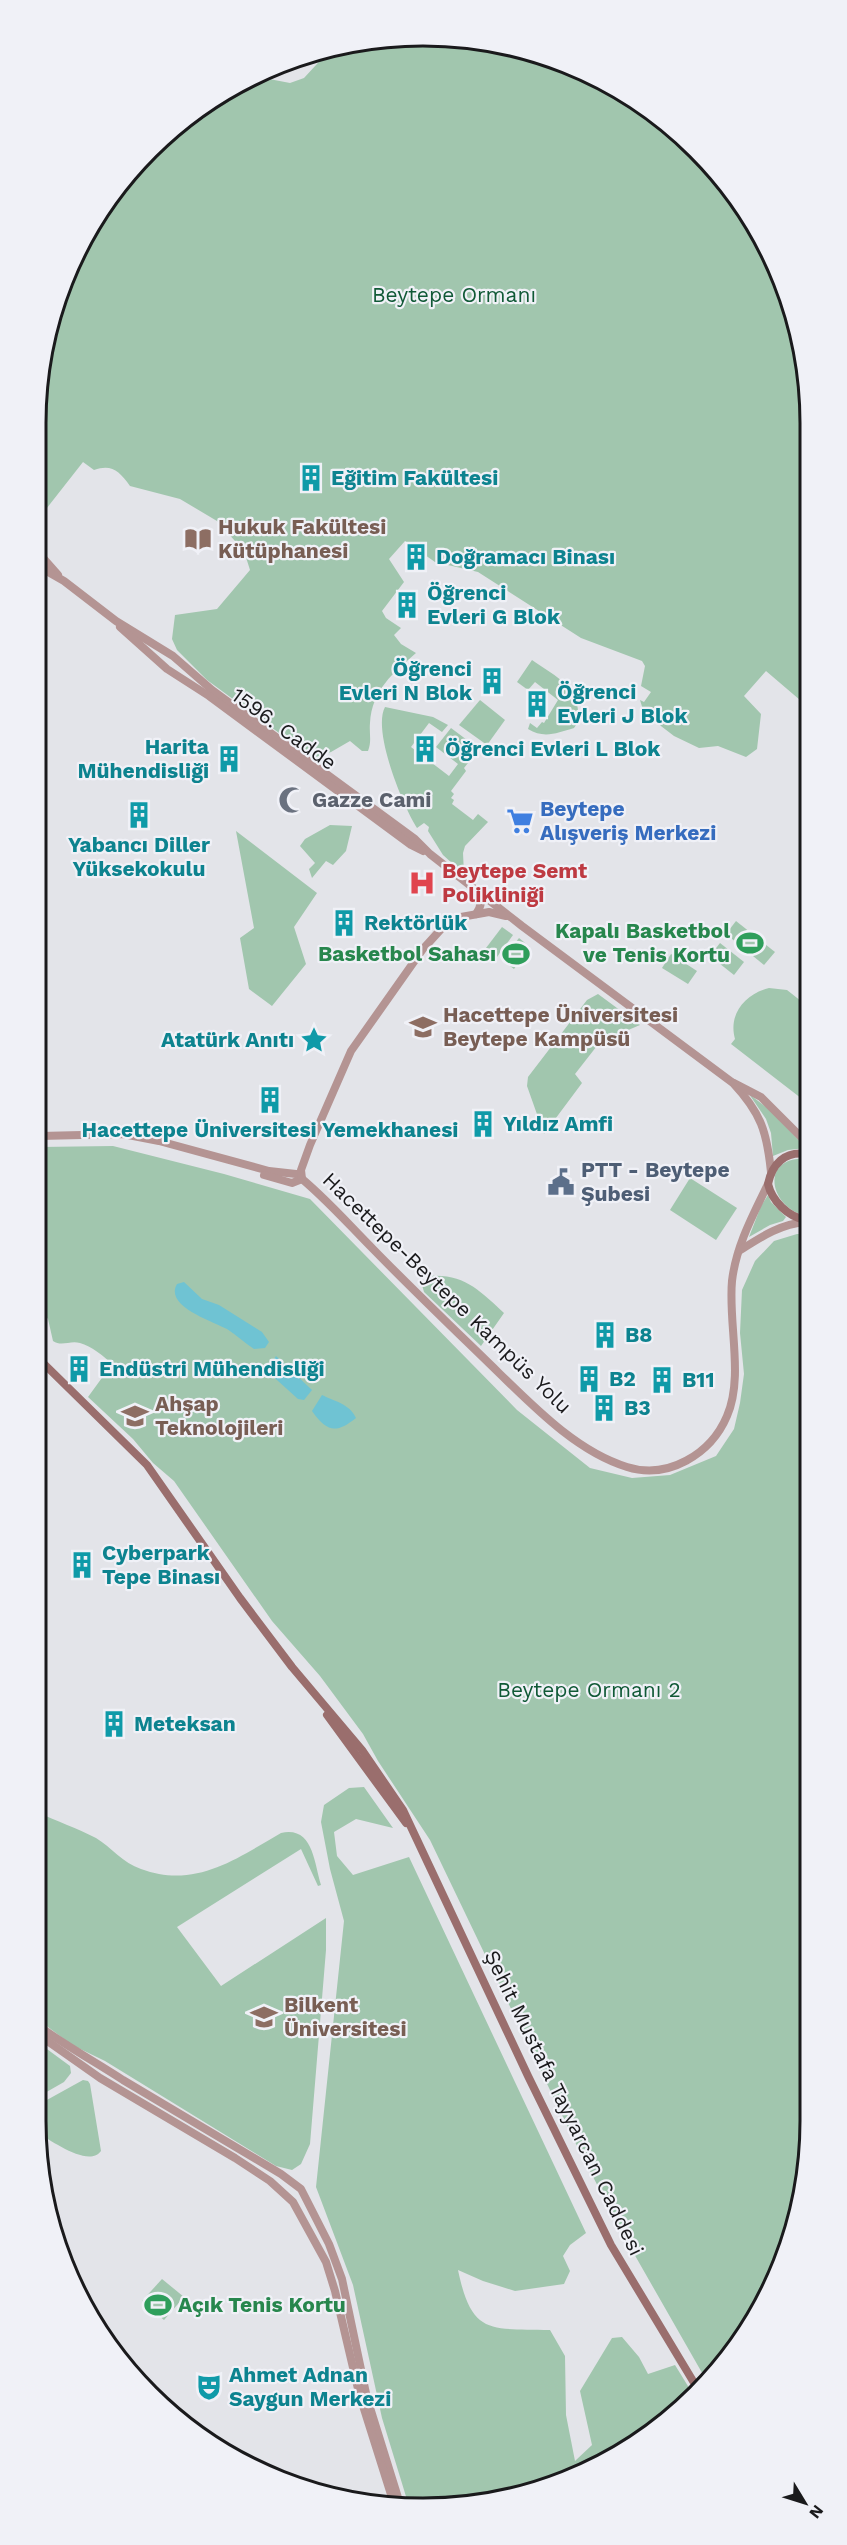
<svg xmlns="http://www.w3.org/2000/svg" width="847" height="2545" font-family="'Work Sans',sans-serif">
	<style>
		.green { fill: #a1c6ae }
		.water { fill: #6fc3d3 }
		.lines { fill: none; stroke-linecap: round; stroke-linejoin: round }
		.tertiary { stroke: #b49493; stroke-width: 8 }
		.secondary { stroke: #9a6e6d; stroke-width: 8 }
		.labels { text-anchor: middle; stroke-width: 4.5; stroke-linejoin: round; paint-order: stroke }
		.park-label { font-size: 21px; fill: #105936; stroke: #f0f1f7 }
		.culture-label { font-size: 21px; font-weight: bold; fill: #0d838f; stroke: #f0f1f7; text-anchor: start }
		.education-label { font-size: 21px; font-weight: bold; fill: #785e54; stroke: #f0f1f7; text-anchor: start }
		.street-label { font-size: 21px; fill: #1a1a1c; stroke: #f0f1f7 }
		.worship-label { font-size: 21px; font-weight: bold; fill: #5b616d; stroke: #f0f1f7; text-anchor: start }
		.shop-label { font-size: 21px; font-weight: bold; fill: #366cbe; stroke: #f0f1f7; text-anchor: start }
		.health-label { font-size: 21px; font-weight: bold; fill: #be3a42; stroke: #f0f1f7; text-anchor: start }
		.leisure-label { font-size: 21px; font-weight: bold; fill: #27864d; stroke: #f0f1f7; text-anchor: end }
		.service-label { font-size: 21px; font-weight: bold; fill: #4e5e75; stroke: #f0f1f7; text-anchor: start }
		.rim { fill: none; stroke: #1a1a1c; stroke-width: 3 }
	</style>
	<rect width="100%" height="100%" fill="#e3e4e9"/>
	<g class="green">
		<path d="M348,43L499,44L617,88L715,168L771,252L808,373L807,706L766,671L744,696L761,714L757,749L746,757L718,746L699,748L674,736L644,713L640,700L644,702L651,692L641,686L645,666L642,661L581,638L478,572L435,562L405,541L389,559L404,582L382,611L386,618L401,628L394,635L401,644L416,653C393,673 372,690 370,723C369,733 372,741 368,751H362L350,741L331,752L313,758L207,680L177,650L172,639L175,615L217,609L250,570L244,551L217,521L180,499L130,486C119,471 112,464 94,470L83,462L43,513L44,348L102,208L209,101L264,78L290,83L304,78L328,52Z"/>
		<path d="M532,660C551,674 576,684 578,710C578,717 579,722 574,728C557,733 544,739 528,729L530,723L537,728L542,722L544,723L558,700L535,682L528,690L517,682Z"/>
		<path d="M480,700L505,720L487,745L459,725Z"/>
		<path d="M385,707L433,717L448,725L442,732L429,723L411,747L449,776L458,764L436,747L451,728L479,749L464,768L466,771L451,791L454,794L451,798L454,800L452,804L473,820L478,814L488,822L465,846L463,853L464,874L443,855L428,831L429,827L424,823L417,828C403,806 372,731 385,707Z"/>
		<path d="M330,825L352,826L346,851L333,865L326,861L312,878L309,869L315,863L300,846L305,839Z"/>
		<path d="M236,831L317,893L294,927L306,964L272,1006L249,989L240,938L254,928Z"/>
		<path d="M736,921L775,952L764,965L726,934Z"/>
		<path d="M502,927L513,935L497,957L486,948Z"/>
		<path d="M519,938L530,947L514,969L502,960Z"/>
		<path d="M720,943L744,962L734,975L710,956Z"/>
		<path d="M671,954L697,971L688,984L662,968Z"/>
		<path d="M769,988L787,990L806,1005V1102L731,1044L735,1039C728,1014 745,994 769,988Z"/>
		<path d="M598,994L640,1025L600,1042L575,1074L582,1083L544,1134L527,1086L528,1077L587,1000Z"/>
		<path d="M749,1094L771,1111L806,1148L788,1150L773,1156L771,1133L766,1119Z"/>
		<path d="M113,1146L224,1174L310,1199L517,1410L590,1468L632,1478L670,1475L716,1456L734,1429L740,1403L744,1374L740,1333L742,1290L755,1261L774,1241L797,1234H806L803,2197L745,2337L705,2378L621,2231L574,2140L430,1840L378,1761L363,1734L320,1676L272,1621L174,1481L153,1463L133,1439L88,1397L112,1364C105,1357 91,1346 80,1343C70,1340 62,1347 53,1341L48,1319L39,1307L40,1147Z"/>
		<path d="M806,1159V1216C768,1207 760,1156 806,1159Z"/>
		<path d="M690,1178L737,1208L716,1240L670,1210Z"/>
		<path d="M768,1195L771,1202L786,1217L783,1221L770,1225L749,1237L761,1206Z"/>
		<path d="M431,1276C465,1274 481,1292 504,1313L481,1346L424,1292L422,1285Z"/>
		<path d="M364,1787L393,1828L356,1819L334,1832L337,1856L353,1875L409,1857L586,2233L570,2245L563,2256L570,2271L564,2284L515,2291L483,2281L458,2270C472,2337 491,2328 550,2330L565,2356L566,2415L575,2461L592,2445L580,2391L612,2338L622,2337L639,2357L648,2374L675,2365L691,2391L639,2443L523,2496L408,2503L382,2418L353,2285L316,2187L344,1921L330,1869L321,1822L324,1805L349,1788Z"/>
		<path d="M37,1812C56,1821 77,1828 96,1838C111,1847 123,1863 141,1869C195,1889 236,1859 281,1833C313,1826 314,1862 321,1885L318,1886L301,1849L177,1927L221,1986L326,1918V1950L310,2144L301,2164L292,2170L276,2166L105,2061L72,2045L36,2018Z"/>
		<path d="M36,2041L70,2066L71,2073L64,2082L36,2098Z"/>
		<path d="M83,2080L88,2081L90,2084L101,2151C89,2168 52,2141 38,2133L36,2106Z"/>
		<path d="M162,2279L184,2297L164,2320L142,2301Z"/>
	</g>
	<g class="water">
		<path d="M184,1282L202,1299L219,1305L262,1332L269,1342L265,1348L254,1349C245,1343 236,1335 227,1329C212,1321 164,1306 177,1284Z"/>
		<path d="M276,1356L312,1390L304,1400L298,1399L267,1371Z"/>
		<path d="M322,1395C334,1401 350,1404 356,1418C336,1434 327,1432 312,1411Z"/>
	</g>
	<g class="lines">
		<g class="tertiary">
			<path d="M43,558L58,575"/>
			<path d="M43,569L64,581L116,621L173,656L212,690L415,839L430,854L522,926L733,1083C761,1113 767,1132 771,1172"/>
			<path d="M120,627L167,669L209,696L411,845L423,851"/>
			<path d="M476,914C481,907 483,899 478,891"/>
			<path d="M734,1083L761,1097L806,1142"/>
			<path d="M40,1136L123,1134L159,1141L269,1171L296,1174C324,1196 349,1225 374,1250C415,1292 458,1333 500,1374C536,1409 578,1452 627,1467C668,1480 711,1454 727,1416C744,1377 728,1323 732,1281C736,1246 753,1215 768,1184"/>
			<path d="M264,1175L292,1183L302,1179"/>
			<path d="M302,1179L301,1170L310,1145L351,1051L423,949L443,927L461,917L489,912L506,916"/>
			<path d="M739,1251C761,1237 780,1224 806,1222"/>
			<path d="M36,2024C64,2045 94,2061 123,2080L281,2174L301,2189L329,2244L342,2279L367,2398L400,2504"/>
			<path d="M36,2033L100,2078L235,2158L270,2181L293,2202L326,2262L335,2291L359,2393L394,2504"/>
		</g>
		<g class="secondary">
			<path d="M806,1220C788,1217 772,1201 768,1184C772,1164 785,1151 806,1154"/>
			<path d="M39,1359L147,1465L240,1598L292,1667L362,1750L403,1810L528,2076L611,2245L696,2386"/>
			<path d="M327,1715L406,1823"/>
		</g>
	</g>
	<defs>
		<symbol id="building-bare" viewBox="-9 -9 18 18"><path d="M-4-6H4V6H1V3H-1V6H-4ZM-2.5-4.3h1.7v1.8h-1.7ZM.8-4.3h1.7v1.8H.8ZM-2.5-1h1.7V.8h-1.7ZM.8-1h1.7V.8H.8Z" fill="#0f9aa8" stroke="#f0f1f7" stroke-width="2.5" paint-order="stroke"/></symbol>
		<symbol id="library-bare" viewBox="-9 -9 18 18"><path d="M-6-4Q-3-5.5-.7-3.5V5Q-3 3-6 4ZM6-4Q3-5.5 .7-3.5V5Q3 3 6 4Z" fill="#8d6e63" stroke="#f0f1f7" stroke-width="2.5" paint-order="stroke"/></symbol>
		<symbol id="mosque-bare" viewBox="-9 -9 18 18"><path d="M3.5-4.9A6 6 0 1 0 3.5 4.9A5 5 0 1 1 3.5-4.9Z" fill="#6b7280" stroke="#f0f1f7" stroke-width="2.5" paint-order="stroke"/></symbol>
		<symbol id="supermarket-bare" viewBox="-9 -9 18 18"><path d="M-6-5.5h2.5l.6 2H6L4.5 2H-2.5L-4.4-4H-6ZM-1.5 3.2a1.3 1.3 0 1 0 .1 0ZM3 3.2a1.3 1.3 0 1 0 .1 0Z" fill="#3f7fe0" stroke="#f0f1f7" stroke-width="2.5" paint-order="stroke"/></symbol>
		<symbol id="hospital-bare" viewBox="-9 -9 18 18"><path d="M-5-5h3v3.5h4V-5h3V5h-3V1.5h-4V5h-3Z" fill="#e0444e" stroke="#f0f1f7" stroke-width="2.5" paint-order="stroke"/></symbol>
		<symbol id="stadium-bare" viewBox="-9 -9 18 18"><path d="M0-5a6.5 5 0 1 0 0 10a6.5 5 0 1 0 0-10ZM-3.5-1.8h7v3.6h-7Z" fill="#2e9e5b" stroke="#f0f1f7" stroke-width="2.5" paint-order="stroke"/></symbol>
		<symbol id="university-bare" viewBox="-9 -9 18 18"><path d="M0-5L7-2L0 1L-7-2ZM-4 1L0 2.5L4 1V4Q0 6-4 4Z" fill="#8d6e63" stroke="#f0f1f7" stroke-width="2.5" paint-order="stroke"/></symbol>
		<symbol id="sight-bare" viewBox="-9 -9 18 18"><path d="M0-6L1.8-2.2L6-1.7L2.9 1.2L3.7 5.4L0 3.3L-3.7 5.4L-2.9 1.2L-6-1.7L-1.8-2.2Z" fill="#0f9aa8" stroke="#f0f1f7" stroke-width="2.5" paint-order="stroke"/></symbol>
		<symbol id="civic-bare" viewBox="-9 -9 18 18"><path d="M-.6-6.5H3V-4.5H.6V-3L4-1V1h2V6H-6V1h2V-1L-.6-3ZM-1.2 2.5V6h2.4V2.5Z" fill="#5c6f8a" stroke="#f0f1f7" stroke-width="2.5" paint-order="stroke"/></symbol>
		<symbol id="theatre-bare" viewBox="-9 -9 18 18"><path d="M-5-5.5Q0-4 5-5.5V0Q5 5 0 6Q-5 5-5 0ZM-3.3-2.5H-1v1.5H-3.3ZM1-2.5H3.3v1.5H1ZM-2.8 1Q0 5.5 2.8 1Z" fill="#0f9aa8" stroke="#f0f1f7" stroke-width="2.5" paint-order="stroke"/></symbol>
	</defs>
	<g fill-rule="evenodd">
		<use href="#building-bare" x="292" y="459" width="38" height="38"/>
		<use href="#library-bare" x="179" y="520" width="38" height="38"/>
		<use href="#building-bare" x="397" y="538" width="38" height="38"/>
		<use href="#building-bare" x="388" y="586" width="38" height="38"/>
		<use href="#building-bare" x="473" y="662" width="38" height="38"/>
		<use href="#building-bare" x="518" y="685" width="38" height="38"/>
		<use href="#building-bare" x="406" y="730" width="38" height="38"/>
		<use href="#building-bare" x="210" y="740" width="38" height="38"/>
		<use href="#mosque-bare" x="273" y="781" width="38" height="38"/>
		<use href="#building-bare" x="120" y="796" width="38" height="38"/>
		<use href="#supermarket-bare" x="501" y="802" width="38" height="38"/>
		<use href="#hospital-bare" x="403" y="864" width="38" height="38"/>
		<use href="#building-bare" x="325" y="904" width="38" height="38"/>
		<use href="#stadium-bare" x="731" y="924" width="38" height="38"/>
		<use href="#stadium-bare" x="497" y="935" width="38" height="38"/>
		<use href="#university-bare" x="404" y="1008" width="38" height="38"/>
		<use href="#sight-bare" x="295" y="1021" width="38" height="38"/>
		<use href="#building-bare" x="251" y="1081" width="38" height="38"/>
		<use href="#building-bare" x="464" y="1105" width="38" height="38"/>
		<use href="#civic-bare" x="542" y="1163" width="38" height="38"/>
		<use href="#building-bare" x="586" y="1316" width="38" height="38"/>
		<use href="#building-bare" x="60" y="1350" width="38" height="38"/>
		<use href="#building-bare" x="570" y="1360" width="38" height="38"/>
		<use href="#building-bare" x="643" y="1361" width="38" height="38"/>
		<use href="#building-bare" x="585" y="1389" width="38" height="38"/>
		<use href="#university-bare" x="116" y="1397" width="38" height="38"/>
		<use href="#building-bare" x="63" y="1546" width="38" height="38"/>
		<use href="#building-bare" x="95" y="1705" width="38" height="38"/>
		<use href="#university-bare" x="245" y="1998" width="38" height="38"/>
		<use href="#stadium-bare" x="139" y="2286" width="38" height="38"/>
		<use href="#theatre-bare" x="190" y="2368" width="38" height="38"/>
	</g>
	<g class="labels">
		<g class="park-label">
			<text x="454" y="302">Beytepe Ormanı</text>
			<text x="589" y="1697">Beytepe Ormanı 2</text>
		</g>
		<g class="culture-label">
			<text x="331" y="485">Eğitim Fakültesi</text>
			<text x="436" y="564">Doğramacı Binası</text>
			<text x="427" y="600">Öğrenci<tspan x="427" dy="24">Evleri G Blok</tspan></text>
			<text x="472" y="676" text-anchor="end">Öğrenci<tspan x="472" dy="24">Evleri N Blok</tspan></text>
			<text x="557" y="699">Öğrenci<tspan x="557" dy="24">Evleri J Blok</tspan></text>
			<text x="209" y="754" text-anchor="end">Harita<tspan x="209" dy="24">Mühendisliği</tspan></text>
			<text x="445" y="756">Öğrenci Evleri L Blok</text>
			<text x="139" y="852" text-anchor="middle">Yabancı Diller<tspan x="139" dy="24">Yüksekokulu</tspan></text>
			<text x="364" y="930">Rektörlük</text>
			<text x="294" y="1047" text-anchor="end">Atatürk Anıtı</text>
			<text x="503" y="1131">Yıldız Amfi</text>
			<text x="270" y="1137" text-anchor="middle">Hacettepe Üniversitesi Yemekhanesi</text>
			<text x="625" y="1342">B8</text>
			<text x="99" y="1376">Endüstri Mühendisliği</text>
			<text x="609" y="1386">B2</text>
			<text x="682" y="1387">B11</text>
			<text x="624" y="1415">B3</text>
			<text x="102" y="1560">Cyberpark<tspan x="102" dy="24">Tepe Binası</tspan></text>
			<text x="134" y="1731">Meteksan</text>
			<text x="229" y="2382">Ahmet Adnan<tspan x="229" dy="24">Saygun Merkezi</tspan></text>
		</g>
		<g class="education-label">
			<text x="218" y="534">Hukuk Fakültesi<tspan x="218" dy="24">Kütüphanesi</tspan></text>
			<text x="443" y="1022">Hacettepe Üniversitesi<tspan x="443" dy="24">Beytepe Kampüsü</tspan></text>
			<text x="155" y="1411">Ahşap<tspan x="155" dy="24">Teknolojileri</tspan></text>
			<text x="284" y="2012">Bilkent<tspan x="284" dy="24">Üniversitesi</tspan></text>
		</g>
		<g class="street-label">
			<text transform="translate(284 729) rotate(36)" y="7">1596. Cadde</text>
			<text transform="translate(447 1293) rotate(44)" y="7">Hacettepe-Beytepe Kampüs Yolu</text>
			<text transform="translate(564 2103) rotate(64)" y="7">Şehit Mustafa Tayyarcan Caddesi</text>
		</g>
		<g class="worship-label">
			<text x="312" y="807">Gazze Cami</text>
		</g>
		<g class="shop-label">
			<text x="540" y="816">Beytepe<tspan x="540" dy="24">Alışveriş Merkezi</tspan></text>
		</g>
		<g class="health-label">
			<text x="442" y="878">Beytepe Semt<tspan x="442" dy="24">Polikliniği</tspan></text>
		</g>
		<g class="leisure-label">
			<text x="730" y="938">Kapalı Basketbol<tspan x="730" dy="24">ve Tenis Kortu</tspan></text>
			<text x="496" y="961">Basketbol Sahası</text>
			<text x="178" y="2312" text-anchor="start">Açık Tenis Kortu</text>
		</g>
		<g class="service-label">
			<text x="581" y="1177">PTT - Beytepe<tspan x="581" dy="24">Şubesi</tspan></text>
		</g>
	</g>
	<path d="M0 0H847V2545H0ZM423 46H423A377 377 0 0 1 800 423V2121A377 377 0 0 1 423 2498H423A377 377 0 0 1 46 2121V423A377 377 0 0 1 423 46Z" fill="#f0f1f7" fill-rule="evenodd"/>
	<path class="rim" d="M423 46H423A377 377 0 0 1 800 423V2121A377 377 0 0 1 423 2498H423A377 377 0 0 1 46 2121V423A377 377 0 0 1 423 46Z"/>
	<g transform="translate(805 2503) rotate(128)" stroke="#f0f1f7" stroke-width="4.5" paint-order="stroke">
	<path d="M0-4.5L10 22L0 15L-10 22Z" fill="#1a1a1c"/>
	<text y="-9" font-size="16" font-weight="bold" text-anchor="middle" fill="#1a1a1c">N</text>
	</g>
</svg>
